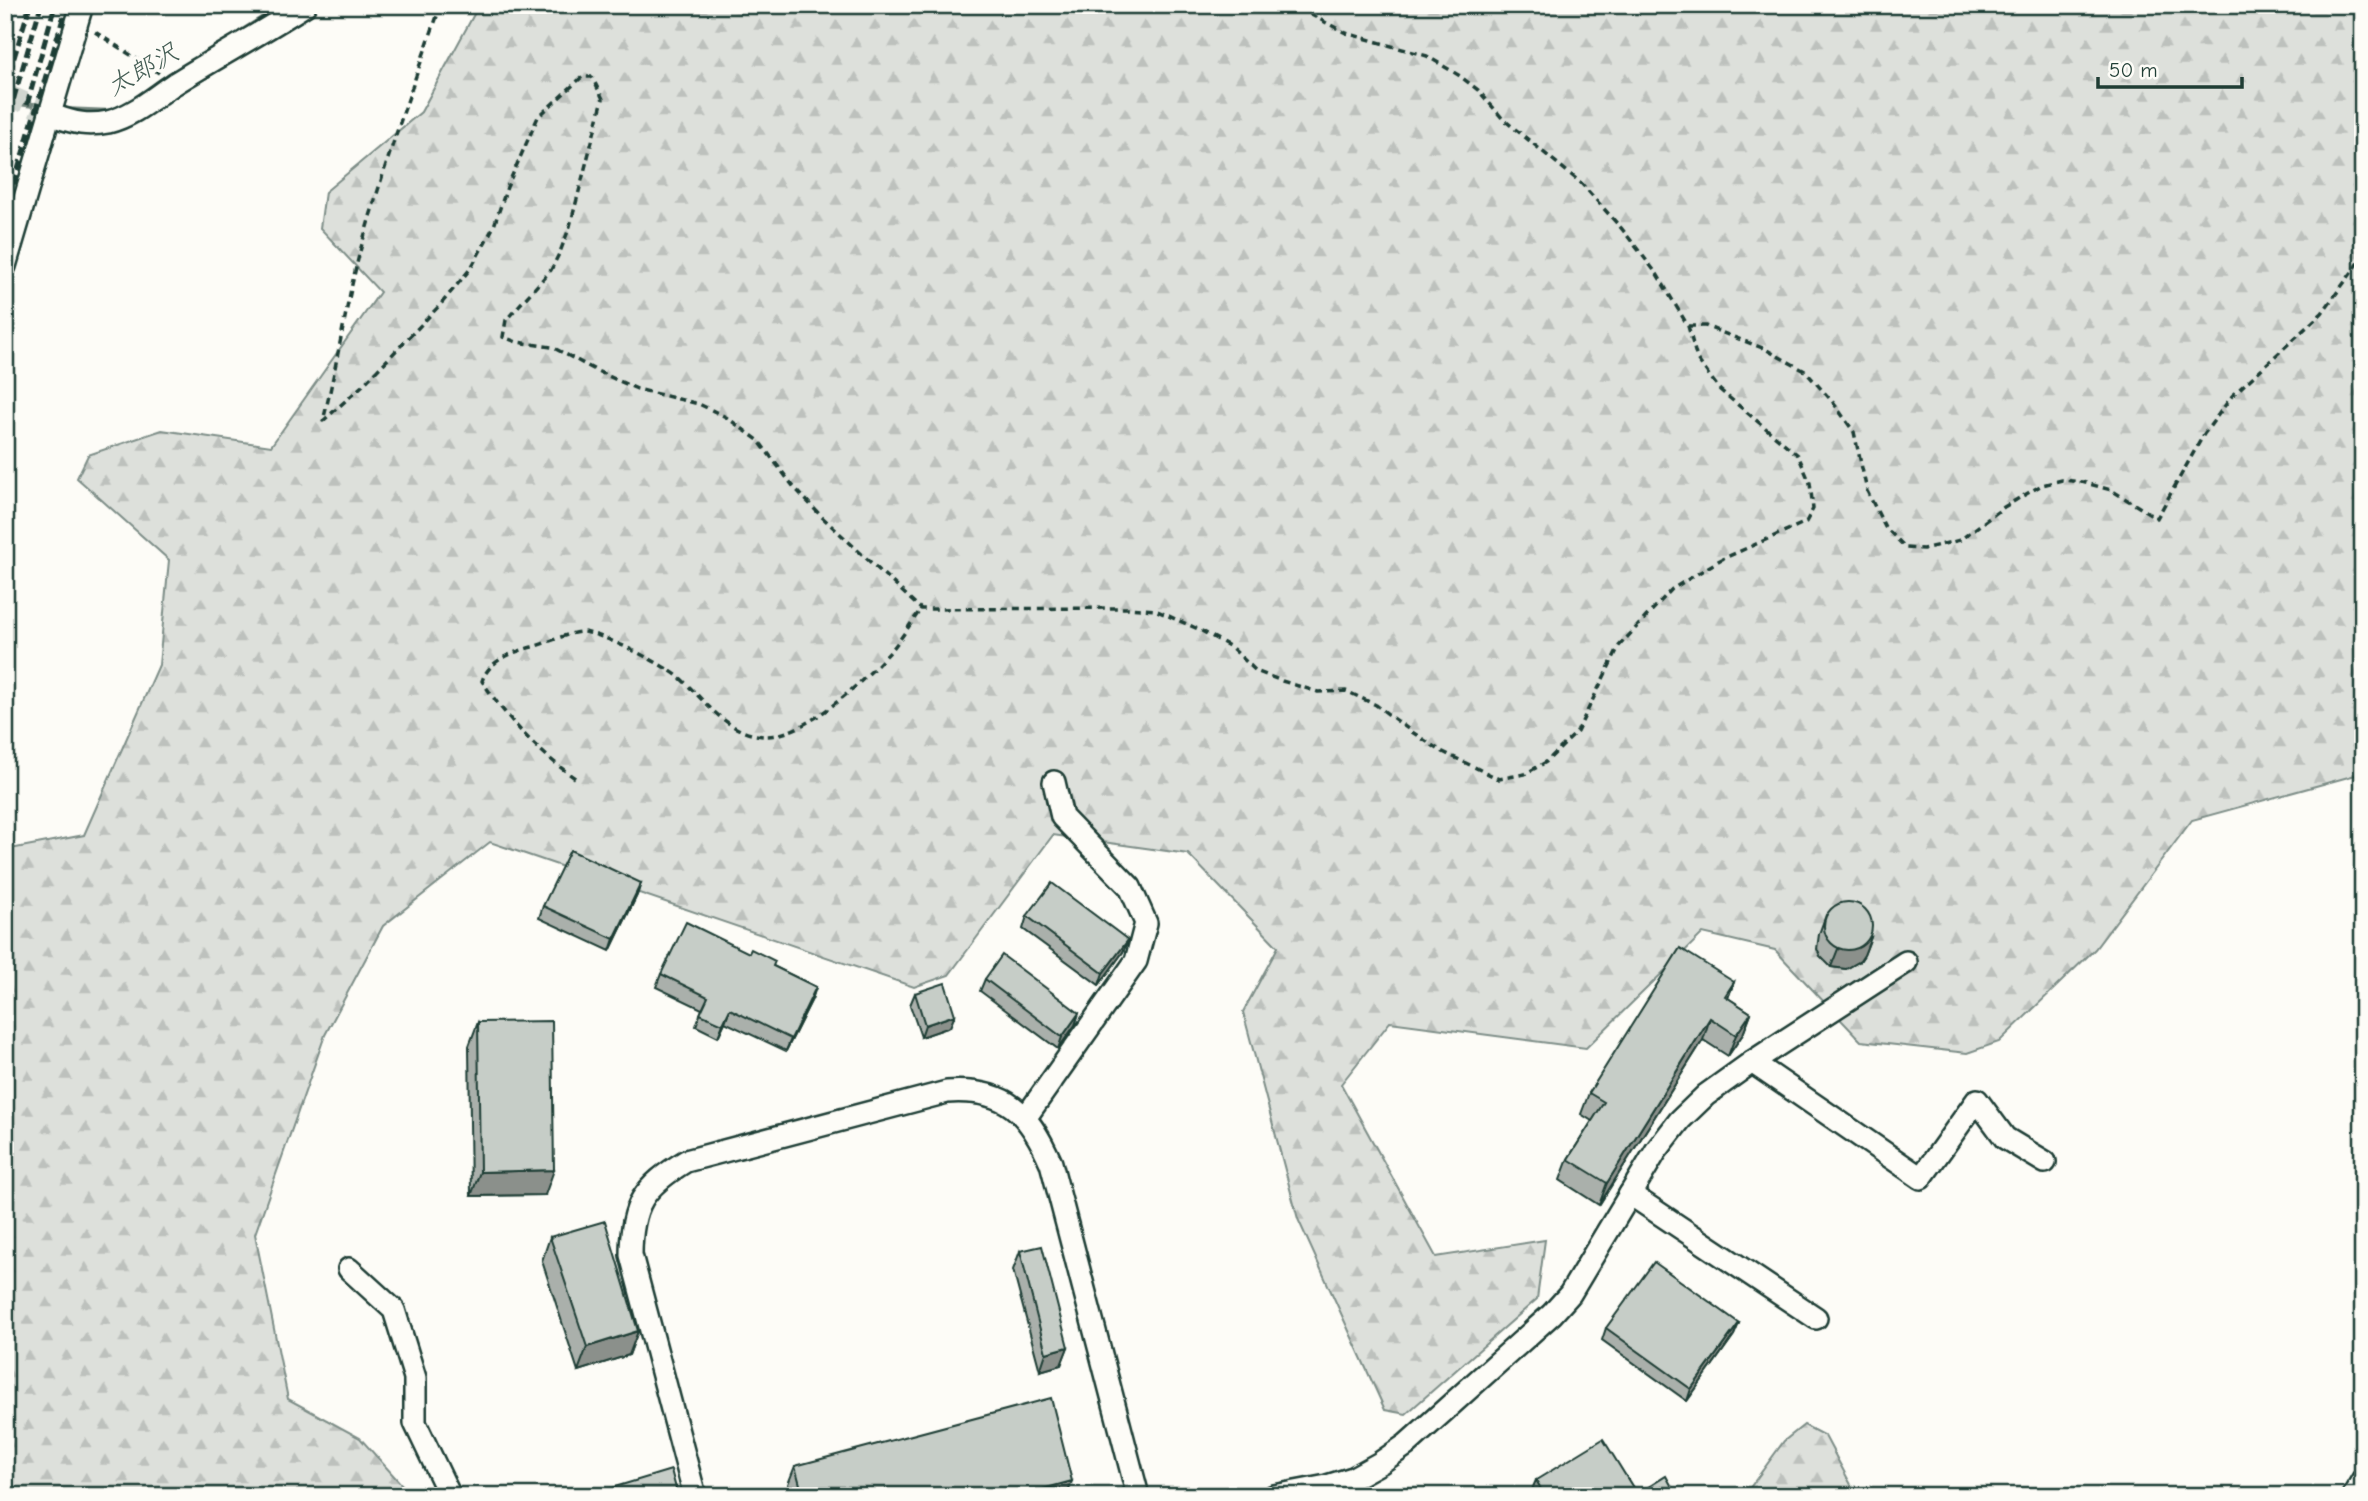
<svg xmlns="http://www.w3.org/2000/svg" width="2368" height="1501" font-family="'Comic Neue','Klee One',sans-serif">
	<style>
		.built { fill: #eceee9 }
		.forest { fill: url(#forest-firs); stroke: #7e8e88; stroke-width: 2 }
		.lines { fill: none; stroke-linecap: round; stroke-linejoin: round }
		.stream { stroke: #75877f; stroke-width: 6 }
		.minor-tunnel { stroke: #d1d6d0; stroke-width: 21; stroke-dasharray: 21 10; stroke-linecap: butt }
		.minor-casing { stroke: #1f3d34; stroke-width: 26 }
		.path { stroke: #1f3d34; stroke-width: 3.5; stroke-dasharray: 7 5; stroke-linecap: butt }
		.minor { stroke: #fdfcf7; stroke-width: 21 }
		.rail { stroke: #1f3d34; stroke-width: 5; stroke-dasharray: 10 5; stroke-linecap: butt }
		.wall { fill: #aab0ab; stroke: #1f3d34; stroke-width: 2 }
		.shaded-wall { fill: #8b908b; stroke: #1f3d34; stroke-width: 2 }
		.building { fill: #c6cdc7; stroke: #1f3d34; stroke-width: 2 }
		.labels { text-anchor: middle; stroke-width: 7; stroke-linejoin: round; paint-order: stroke }
		.water-label { font-size: 26px; font-style: italic; fill: #435c53; stroke: #fdfcf7 }
	</style>
	<defs>
		<pattern id="forest-firs" width="22" height="20" patternUnits="userSpaceOnUse" patternTransform="scale(1.75)"><rect width="22" height="20" fill="#dde0db"/><path d="M5 1l3.5 6h-7zM16 11l3.5 6h-7z" fill="#bdc1bd"/></pattern>
	</defs>
	<rect width="100%" height="100%" fill="#fdfcf7"/>
	<filter id="ink" filterUnits="userSpaceOnUse"><feTurbulence type="fractalNoise" baseFrequency=".0143" numOctaves="2"/><feDisplacementMap in="SourceGraphic" scale="14" xChannelSelector="R" yChannelSelector="G"/><feConvolveMatrix kernelMatrix="1 2 1 2 8 2 1 2 1" color-interpolation-filters="sRGB"/></filter>
	<g filter="url(#ink)">
		<path class="built" d="M5,5H19L5,55Z"/>
		<g class="forest">
			<path d="M479,5H2363V773L2192,820L2095,949L1999,1042L1967,1053L1861,1041L1775,950L1703,933L1586,1048L1390,1022L1341,1084L1436,1257L1545,1240L1537,1299L1406,1414L1385,1410L1298,1219L1243,1012L1278,947L1188,854L1053,835L949,975L914,987L490,842L383,926L325,1035L255,1234L288,1399L360,1438L412,1496H5V850L84,835L159,665L169,560L77,478L88,455L162,430L271,446L380,292L320,228L325,192L421,112Z"/>
			<path d="M1804,1425L1825,1436L1857,1496H1744L1784,1441Z"/>
		</g>
		<g class="lines">
			<g class="stream">
				<path d="M241,32L284,5"/>
				<path d="M5,101L47,107"/>
				<path d="M64,110L113,112"/>
			</g>
			<path class="minor-tunnel" d="M5,94L55,116"/>
			<defs>
				<g id="minor">
					<path d="M55,116C74,123 88,126 108,122C133,116 153,98 174,84C217,57 262,33 305,5"/>
					<path d="M5,266L82,5"/>
					<path d="M1752,1062L1921,1178L1977,1100L2005,1138L2045,1162"/>
					<path d="M1026,1117L1136,961L1146,923L1130,887L1062,817L1054,782"/>
					<path d="M1630,1194L1816,1318"/>
					<path d="M349,1269L394,1310L415,1378V1423L450,1496"/>
					<path d="M695,1496L631,1255C631,1205 643,1187 686,1161L947,1092C1006,1088 1029,1112 1051,1163L1138,1496"/>
					<path d="M1274,1496L1327,1486L1353,1478L1380,1463L1406,1445L1552,1314L1570,1294L1656,1151L1680,1120L1706,1095L1752,1062L1906,962"/>
					<path d="M2353,1496L2363,1479"/>
				</g>
			</defs>
			<use href="#minor" class="minor-casing"/>
			<g class="path">
				<path d="M441,5C413,84 385,163 362,244C346,302 338,362 323,421L362,386L441,304L471,268L494,226L507,187L538,117L582,77H592L603,99L570,226L560,252L551,270L506,320L503,337L517,342L552,347L597,371L637,389L699,404L726,417L758,440L793,486L822,517L921,609L1128,608L1155,610L1198,629L1231,647L1256,671L1282,681L1318,692L1346,691L1376,705L1412,732L1441,751L1499,779L1525,774L1546,762L1577,732L1619,646L1672,589L1720,560L1806,522L1813,509L1810,483L1798,455L1720,390L1697,359L1688,326L1657,274L1622,229L1581,183L1503,119L1478,90L1460,76L1427,56L1346,33L1292,5"/>
				<path d="M95,32L159,73"/>
				<path d="M1688,326H1705L1765,349L1805,371L1832,401L1854,432L1867,491L1885,527L1906,548L1923,549L1960,540L2004,507L2042,485L2062,480L2082,482L2111,490L2157,518L2204,434L2232,396L2322,313L2363,257"/>
				<path d="M575,778C537,751 507,719 482,681C489,660 513,652 532,647C545,644 572,631 583,632C604,634 663,664 679,677C704,699 727,735 765,736C806,737 863,681 890,652C901,639 911,623 921,609"/>
			</g>
			<use href="#minor" class="minor"/>
			<g class="rail">
				<path d="M5,87L30,5"/>
				<path d="M27,105L55,5"/>
				<path d="M5,128L41,5"/>
				<path d="M5,213L67,5"/>
			</g>
		</g>
		<g class="wall">
			<path d="M641,883L637,895L610,951L539,918L543,906Z"/>
			<path d="M1826,915L1871,937L1864,955L1860,961L1846,969L1831,967L1820,956L1817,949L1819,934Z"/>
			<path d="M1027,916L1128,940L1123,952L1099,985L1023,929Z"/>
			<path d="M773,966L816,987L812,999L786,1051L725,1022L718,1037L696,1026L702,1009L656,987L661,974Z"/>
			<path d="M985,979L1079,1013L1075,1025L1058,1049L980,991Z"/>
			<path d="M1734,982L1728,998L1751,1013L1743,1034L1728,1056L1703,1040L1599,1205L1560,1180L1568,1159L1592,1121L1581,1114L1589,1093Z"/>
			<path d="M915,993L950,1027L921,1037L910,1005Z"/>
			<path d="M478,1022L545,1195L471,1196L469,1046Z"/>
			<path d="M550,1237L638,1331L629,1355L578,1371L542,1261Z"/>
			<path d="M1020,1251L1068,1347L1061,1365L1040,1371L1013,1270Z"/>
			<path d="M1739,1323L1734,1335L1687,1401L1602,1340L1606,1328Z"/>
			<path d="M795,1466L1067,1496H791L788,1484Z"/>
			<path d="M1536,1480L1637,1494L1677,1496H1533L1531,1492Z"/>
		</g>
		<g class="shaded-wall">
			<path d="M641,883L637,895L610,951L614,939Z"/>
			<path d="M1871,937L1864,955L1860,961L1846,969L1831,967L1838,949Z"/>
			<path d="M1128,940L1123,952L1099,985L1103,973Z"/>
			<path d="M1734,982L1726,1003L1725,996Z"/>
			<path d="M816,987L812,999L786,1051L791,1039Z"/>
			<path d="M730,1009L725,1022L718,1037L723,1024Z"/>
			<path d="M1079,1013L1075,1025L1058,1049L1062,1037Z"/>
			<path d="M1751,1013L1743,1034L1728,1056L1736,1035Z"/>
			<path d="M955,1015L950,1027L921,1037L925,1025Z"/>
			<path d="M1710,1018L1703,1040L1599,1205L1607,1183Z"/>
			<path d="M554,1170L545,1195L471,1196L480,1172Z"/>
			<path d="M1739,1323L1734,1335L1687,1401L1691,1389Z"/>
			<path d="M638,1331L629,1355L578,1371L587,1347Z"/>
			<path d="M1068,1347L1061,1365L1040,1371L1046,1353Z"/>
			<path d="M1072,1481L1067,1496H1017Z"/>
		</g>
		<g class="building">
			<path d="M570,850L641,883L614,939L543,906Z"/>
			<path d="M1052,883L1128,940L1103,973L1027,916Z"/>
			<circle cx="1848" cy="926" r="24"/>
			<path d="M686,922L749,953L751,949L775,961L773,966L816,987L791,1039L730,1009L723,1024L700,1014L708,997L661,974Z"/>
			<path d="M1680,948L1734,982L1725,996L1751,1013L1736,1035L1710,1018L1607,1183L1568,1159L1604,1102L1589,1093Z"/>
			<path d="M1002,955L1079,1013L1062,1037L985,979Z"/>
			<path d="M945,983L955,1015L925,1025L915,993Z"/>
			<path d="M552,1021L554,1170L480,1172L478,1022Z"/>
			<path d="M605,1221L638,1331L587,1347L550,1237Z"/>
			<path d="M1042,1246L1068,1347L1046,1353L1020,1251Z"/>
			<path d="M1654,1262L1739,1323L1691,1389L1606,1328Z"/>
			<path d="M1051,1398L1072,1481L1017,1496H803L795,1466Z"/>
			<path d="M1603,1439L1637,1494L1666,1476L1677,1496H1545L1536,1480Z"/>
			<path d="M671,1470L678,1496H585Z"/>
		</g>
	</g>
	<g class="labels">
		<g class="water-label">
			<text transform="translate(142 69) rotate(-30)" y="9">太郎沢</text>
		</g>
	</g>
	<rect width="2368" height="1501" fill="none" stroke="#fdfcf7" stroke-width="28"/>
	<rect x="14" y="14" width="2340" height="1473" fill="none" stroke="#1f3d34" stroke-width="2.5" filter="url(#ink)"/>
	<path d="M2098 77v10h144v-10" fill="none" stroke="#1f3d34" stroke-width="3.5"/>
	<text x="2109" y="77" font-size="21" fill="#1f3d34" stroke="#fdfcf7" stroke-width="5" paint-order="stroke">50 m</text>
</svg>
